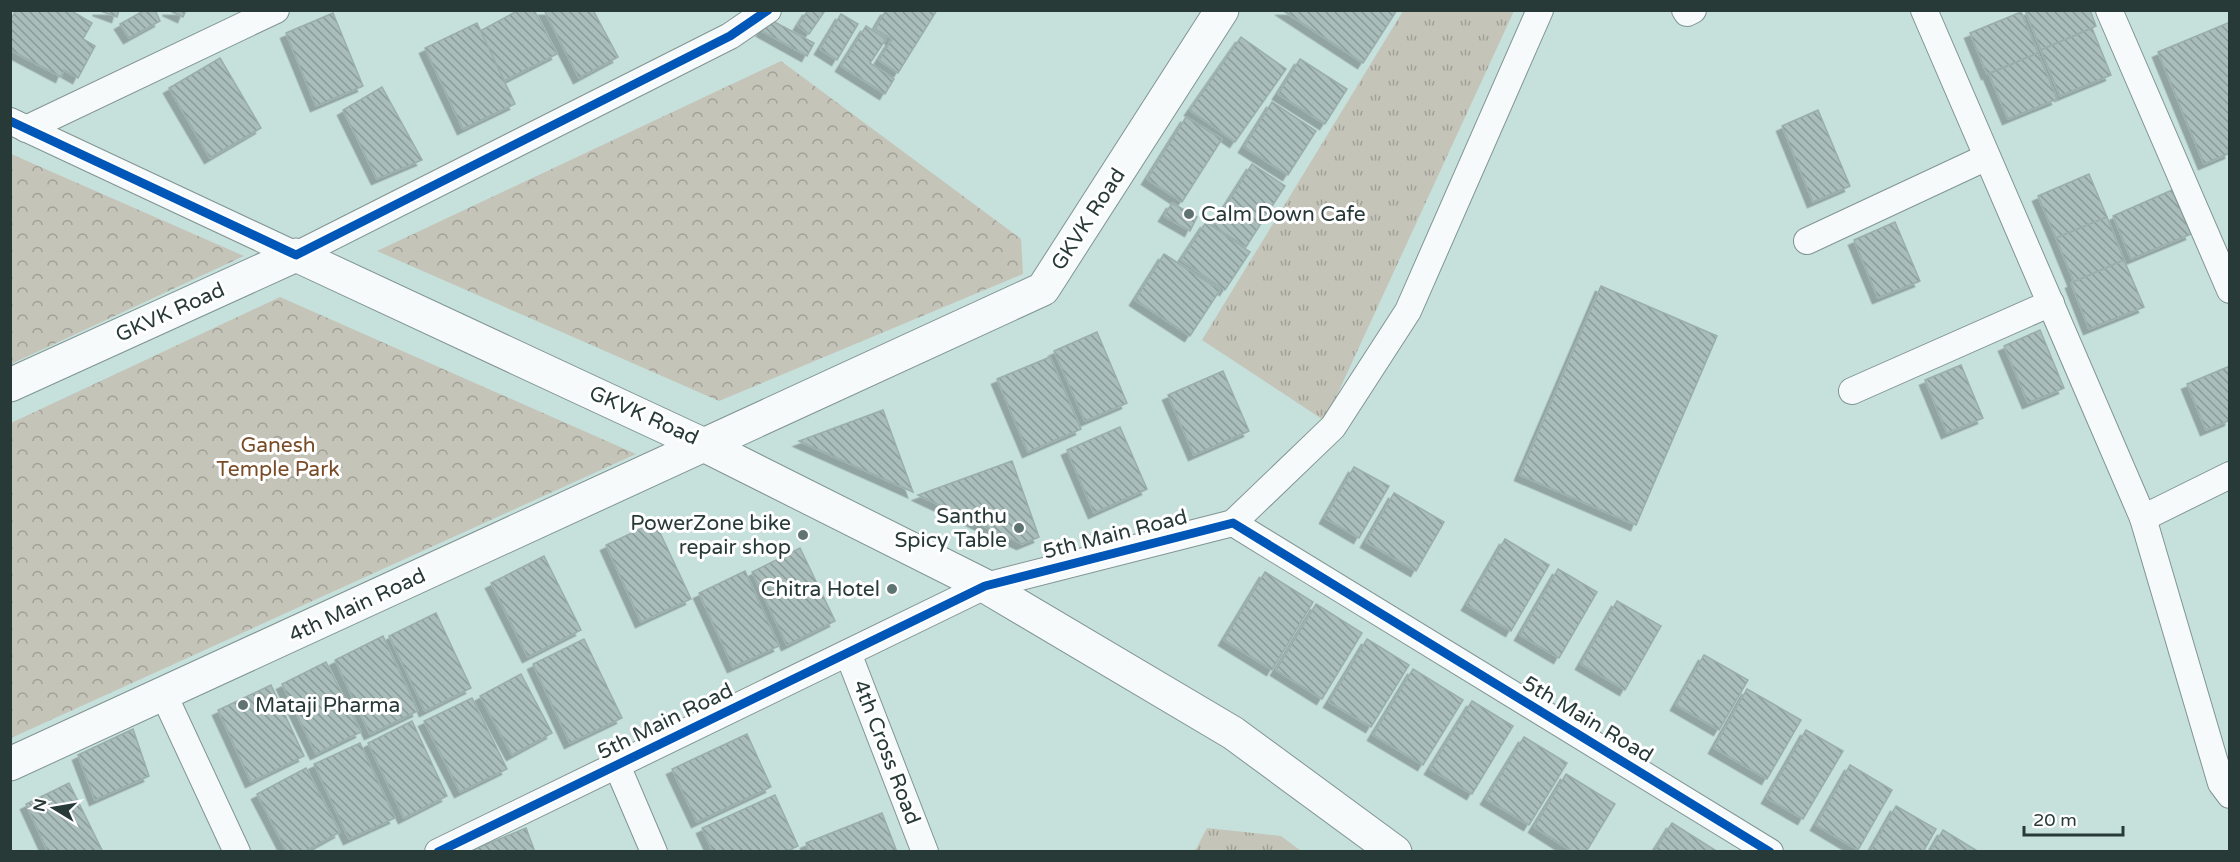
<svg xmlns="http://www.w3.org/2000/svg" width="2240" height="862" font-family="'Varela Round',sans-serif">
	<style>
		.grass { fill: url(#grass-tufts) }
		.park { fill: url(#park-crowns) }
		.building { fill: url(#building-back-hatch); stroke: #9aaeac; stroke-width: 1.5; filter: url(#shadow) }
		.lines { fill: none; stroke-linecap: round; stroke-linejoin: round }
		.street-casing { stroke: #819593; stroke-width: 28 }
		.secondary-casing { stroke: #819593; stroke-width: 35 }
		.street { stroke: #f6fafa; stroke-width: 26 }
		.secondary { stroke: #f6fafa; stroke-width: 33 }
		.cycleway-casing { stroke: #fff; stroke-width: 13 }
		.cycleway { stroke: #0057b8; stroke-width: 9 }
		.poi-dot { fill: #5f7471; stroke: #fff; stroke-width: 2 }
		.labels { text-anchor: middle; stroke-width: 6; stroke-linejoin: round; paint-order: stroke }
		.poi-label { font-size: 21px; fill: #273a38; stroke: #fff; text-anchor: end }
		.street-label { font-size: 21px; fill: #273a38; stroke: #fff }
		.park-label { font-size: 21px; fill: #784c27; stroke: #fff }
	</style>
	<defs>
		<pattern id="grass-tufts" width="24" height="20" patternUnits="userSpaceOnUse" patternTransform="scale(1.5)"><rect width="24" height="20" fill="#c5c4b9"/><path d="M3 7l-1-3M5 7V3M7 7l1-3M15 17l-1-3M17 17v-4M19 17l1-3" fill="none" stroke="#a0a097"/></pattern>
		<pattern id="park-crowns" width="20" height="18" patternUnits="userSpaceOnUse" patternTransform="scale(1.5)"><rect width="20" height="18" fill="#c5c4b9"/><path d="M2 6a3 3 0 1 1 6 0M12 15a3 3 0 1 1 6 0" fill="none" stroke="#a0a097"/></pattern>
		<pattern id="building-back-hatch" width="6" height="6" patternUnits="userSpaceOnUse" patternTransform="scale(1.5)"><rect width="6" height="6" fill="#a9bdba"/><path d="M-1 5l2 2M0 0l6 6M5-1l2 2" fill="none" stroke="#8a9b98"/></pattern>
		<filter id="shadow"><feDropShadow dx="-5.5" dy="5.5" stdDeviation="0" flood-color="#0004"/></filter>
	</defs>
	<rect width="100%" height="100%" fill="#c6e0dc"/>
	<g class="grass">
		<path d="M1403,11H1514L1325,421L1202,340Z"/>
		<path d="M1207,828L1281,836L1301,851H1195Z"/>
	</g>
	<g class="park">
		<path d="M781,61L1021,239L1023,274L719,401L377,251Z"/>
		<path d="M11,154L244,256L11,364Z"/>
		<path d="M280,297L636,454L11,738V423Z"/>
	</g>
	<g class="building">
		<path d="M16,10H70L92,23L83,39L95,46L78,78L64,70L61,77L10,50V21Z"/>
		<path d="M98,10H119L117,17Z"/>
		<path d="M145,10H155L160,21L129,38L120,24Z"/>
		<path d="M168,10H186L183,17Z"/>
		<path d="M519,10H534L557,54L504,81L480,31Z"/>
		<path d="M544,10H593L618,57L579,78Z"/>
		<path d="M808,10L824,12L809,34L798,26Z"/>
		<path d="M886,10H937L898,73L879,60L892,39L875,29Z"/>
		<path d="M1282,10H1397L1363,63Z"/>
		<path d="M2025,10H2090L2096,26L2041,50Z"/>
		<path d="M2021,12L2038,53L1987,74L1970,33Z"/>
		<path d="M333,13L363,86L316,106L286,33Z"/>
		<path d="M841,14L858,24L837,60L820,49Z"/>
		<path d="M769,19L814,43L807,56L762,31Z"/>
		<path d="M2230,22V153L2204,164L2158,52Z"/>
		<path d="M477,23L515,104L463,129L425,48Z"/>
		<path d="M866,26L886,39L870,63L894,79L885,94L841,66Z"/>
		<path d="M2092,28L2111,75L2060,96L2041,50Z"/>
		<path d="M1241,37L1286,69L1235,142L1190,110Z"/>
		<path d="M2038,53L2057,99L2008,119L1989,74Z"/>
		<path d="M220,58L261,128L210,158L169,88Z"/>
		<path d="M1300,59L1347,89L1325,124L1278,94Z"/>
		<path d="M382,87L422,160L377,179L343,110Z"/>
		<path d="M1272,102L1316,131L1288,175L1244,147Z"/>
		<path d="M1818,110L1850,186L1813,202L1782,126Z"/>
		<path d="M1186,117L1222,139L1182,202L1147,179Z"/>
		<path d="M1252,164L1285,186L1246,247L1213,226Z"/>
		<path d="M2089,174L2107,217L2056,238L2038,196Z"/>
		<path d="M2172,190L2191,234L2131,259L2113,216Z"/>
		<path d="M1172,203L1197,217L1190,231L1164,216Z"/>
		<path d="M2107,217L2124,260L2074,282L2056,238Z"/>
		<path d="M1206,222L1250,252L1225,290L1181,260Z"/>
		<path d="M1895,222L1920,281L1878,298L1854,240Z"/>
		<path d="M1164,254L1220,290L1190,336L1135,300Z"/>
		<path d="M2124,260L2144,307L2089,329L2071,283Z"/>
		<path d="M1601,286L1717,336L1636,525L1520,475Z"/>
		<path d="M2040,330L2064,388L2028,403L2004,346Z"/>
		<path d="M1097,332L1127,403L1085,421L1054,351Z"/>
		<path d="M1050,357L1081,429L1028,452L997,379Z"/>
		<path d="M1961,365L1983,418L1947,433L1925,380Z"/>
		<path d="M2230,366V420L2206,430L2187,384Z"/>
		<path d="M1223,371L1249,431L1194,455L1168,395Z"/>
		<path d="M883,410L913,492L799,441Z"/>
		<path d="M1120,427L1147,489L1094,513L1067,450Z"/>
		<path d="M1012,461L1039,537L1022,544L918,495Z"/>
		<path d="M1354,467L1389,486L1359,538L1325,518Z"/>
		<path d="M1394,493L1444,522L1416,571L1366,542Z"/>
		<path d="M655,522L691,599L641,622L606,545Z"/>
		<path d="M1505,539L1549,565L1511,631L1467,605Z"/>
		<path d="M800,548L835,621L787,645L752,572Z"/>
		<path d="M544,556L581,630L528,657L491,583Z"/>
		<path d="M1558,569L1597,592L1559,658L1520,635Z"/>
		<path d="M745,571L779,646L733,667L699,593Z"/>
		<path d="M1265,572L1313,602L1272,670L1224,640Z"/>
		<path d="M1617,601L1661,626L1625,690L1581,664Z"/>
		<path d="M1316,604L1362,633L1322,699L1276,670Z"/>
		<path d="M436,613L471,688L425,711L389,636Z"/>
		<path d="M383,636L418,711L370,734L335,660Z"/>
		<path d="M584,639L622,718L570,743L533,664Z"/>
		<path d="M1367,639L1409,665L1371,727L1329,702Z"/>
		<path d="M1704,655L1748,680L1719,730L1676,705Z"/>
		<path d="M326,662L361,732L316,754L282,684Z"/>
		<path d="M1413,669L1463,700L1423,765L1373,735Z"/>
		<path d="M521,674L552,733L512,755L480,696Z"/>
		<path d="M271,685L304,756L251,782L218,710Z"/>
		<path d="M1747,689L1801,720L1767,779L1714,748Z"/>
		<path d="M472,698L507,769L460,792L424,721Z"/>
		<path d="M1472,701L1513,726L1472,794L1430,769Z"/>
		<path d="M412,721L447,796L404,818L368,743Z"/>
		<path d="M133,729L149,776L95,800L78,755Z"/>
		<path d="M1806,730L1843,751L1803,819L1767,798Z"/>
		<path d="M747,734L771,787L697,822L672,769Z"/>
		<path d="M1524,737L1567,763L1529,825L1486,799Z"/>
		<path d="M360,743L395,818L349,839L314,764Z"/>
		<path d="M1850,765L1892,790L1858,850L1816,825Z"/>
		<path d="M306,768L340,832L304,852H287L257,794Z"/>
		<path d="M1566,774L1615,804L1586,852H1573L1534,827Z"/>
		<path d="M69,783L102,850L100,852H48L26,804Z"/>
		<path d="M775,795L798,846L786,852H713L702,828Z"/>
		<path d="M1896,806L1936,829L1923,852H1870Z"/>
		<path d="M882,813L897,852H809L806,843Z"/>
		<path d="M1672,823L1718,852H1654Z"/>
		<path d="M526,828L535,852H468Z"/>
		<path d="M1943,830L1979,852H1930Z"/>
	</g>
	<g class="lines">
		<defs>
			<g id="street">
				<path d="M1685,10L1687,13L1693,10"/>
				<path d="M1924,10L2143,518L2230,475"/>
				<path d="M2109,10L2230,290"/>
				<path d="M10,121L296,255L730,36L768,10"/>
				<path d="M26,129L276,10"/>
				<path d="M1807,241L1987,157"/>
				<path d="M1852,391L2051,303"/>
				<path d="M2143,518L2221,783L2230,795"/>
				<path d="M1233,523L1333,427L1408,311L1540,10"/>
				<path d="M848,653L925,852"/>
				<path d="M164,695L237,852"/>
				<path d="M616,763L654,852"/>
				<path d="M438,852L985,586L1233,523L1770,852"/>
			</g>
			<g id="secondary">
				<path d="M10,385L296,255L702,444L985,586L1233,733L1395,852"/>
				<path d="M10,764L1043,289L1222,10"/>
			</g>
		</defs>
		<use href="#street" class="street-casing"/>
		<use href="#secondary" class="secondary-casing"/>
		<use href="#street" class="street"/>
		<use href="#secondary" class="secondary"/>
		<defs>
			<g id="cycleway">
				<path d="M10,121L296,255L730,36L768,10"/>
				<path d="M438,852L985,586L1233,523L1770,852"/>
			</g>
		</defs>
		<use href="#cycleway" class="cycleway-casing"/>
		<use href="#cycleway" class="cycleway"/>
	</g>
	<g class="poi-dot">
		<circle cx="1189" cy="214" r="6"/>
		<circle cx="1019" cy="528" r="6"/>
		<circle cx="803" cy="535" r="6"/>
		<circle cx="892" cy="589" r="6"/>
		<circle cx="243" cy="705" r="6"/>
	</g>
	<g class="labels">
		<g class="poi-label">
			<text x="1201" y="221" text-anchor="start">Calm Down Cafe</text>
			<text x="1007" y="523">Santhu<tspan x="1007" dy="24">Spicy Table</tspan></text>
			<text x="791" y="530">PowerZone bike<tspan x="791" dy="24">repair shop</tspan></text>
			<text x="880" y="596">Chitra Hotel</text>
			<text x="255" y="712" text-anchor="start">Mataji Pharma</text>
		</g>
		<g class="street-label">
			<text transform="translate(1088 219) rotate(-57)" y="7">GKVK Road</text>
			<text transform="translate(170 312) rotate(-24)" y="7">GKVK Road</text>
			<text transform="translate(644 415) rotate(24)" y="7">GKVK Road</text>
			<text transform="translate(1115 534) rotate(-14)" y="7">5th Main Road</text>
			<text transform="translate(357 605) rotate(-25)" y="7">4th Main Road</text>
			<text transform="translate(1588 719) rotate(31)" y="7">5th Main Road</text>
			<text transform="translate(665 721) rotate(-26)" y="7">5th Main Road</text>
			<text transform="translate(887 752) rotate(69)" y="7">4th Cross Road</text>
		</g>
		<g class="park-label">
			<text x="278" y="452">Ganesh<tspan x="278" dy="24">Temple Park</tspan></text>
		</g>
	</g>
	<rect width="2240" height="862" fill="none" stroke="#273a38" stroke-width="24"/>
	<g transform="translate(54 808) rotate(281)" stroke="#ffffff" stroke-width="4.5" paint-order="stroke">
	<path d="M0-4.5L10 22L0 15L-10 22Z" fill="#273a38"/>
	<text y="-9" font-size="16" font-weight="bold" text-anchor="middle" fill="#273a38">N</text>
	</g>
	<path d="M2024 826v9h99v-9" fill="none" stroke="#273a38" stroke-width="3"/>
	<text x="2033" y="826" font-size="18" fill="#273a38" stroke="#ffffff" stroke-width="4.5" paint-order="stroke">20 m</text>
</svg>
